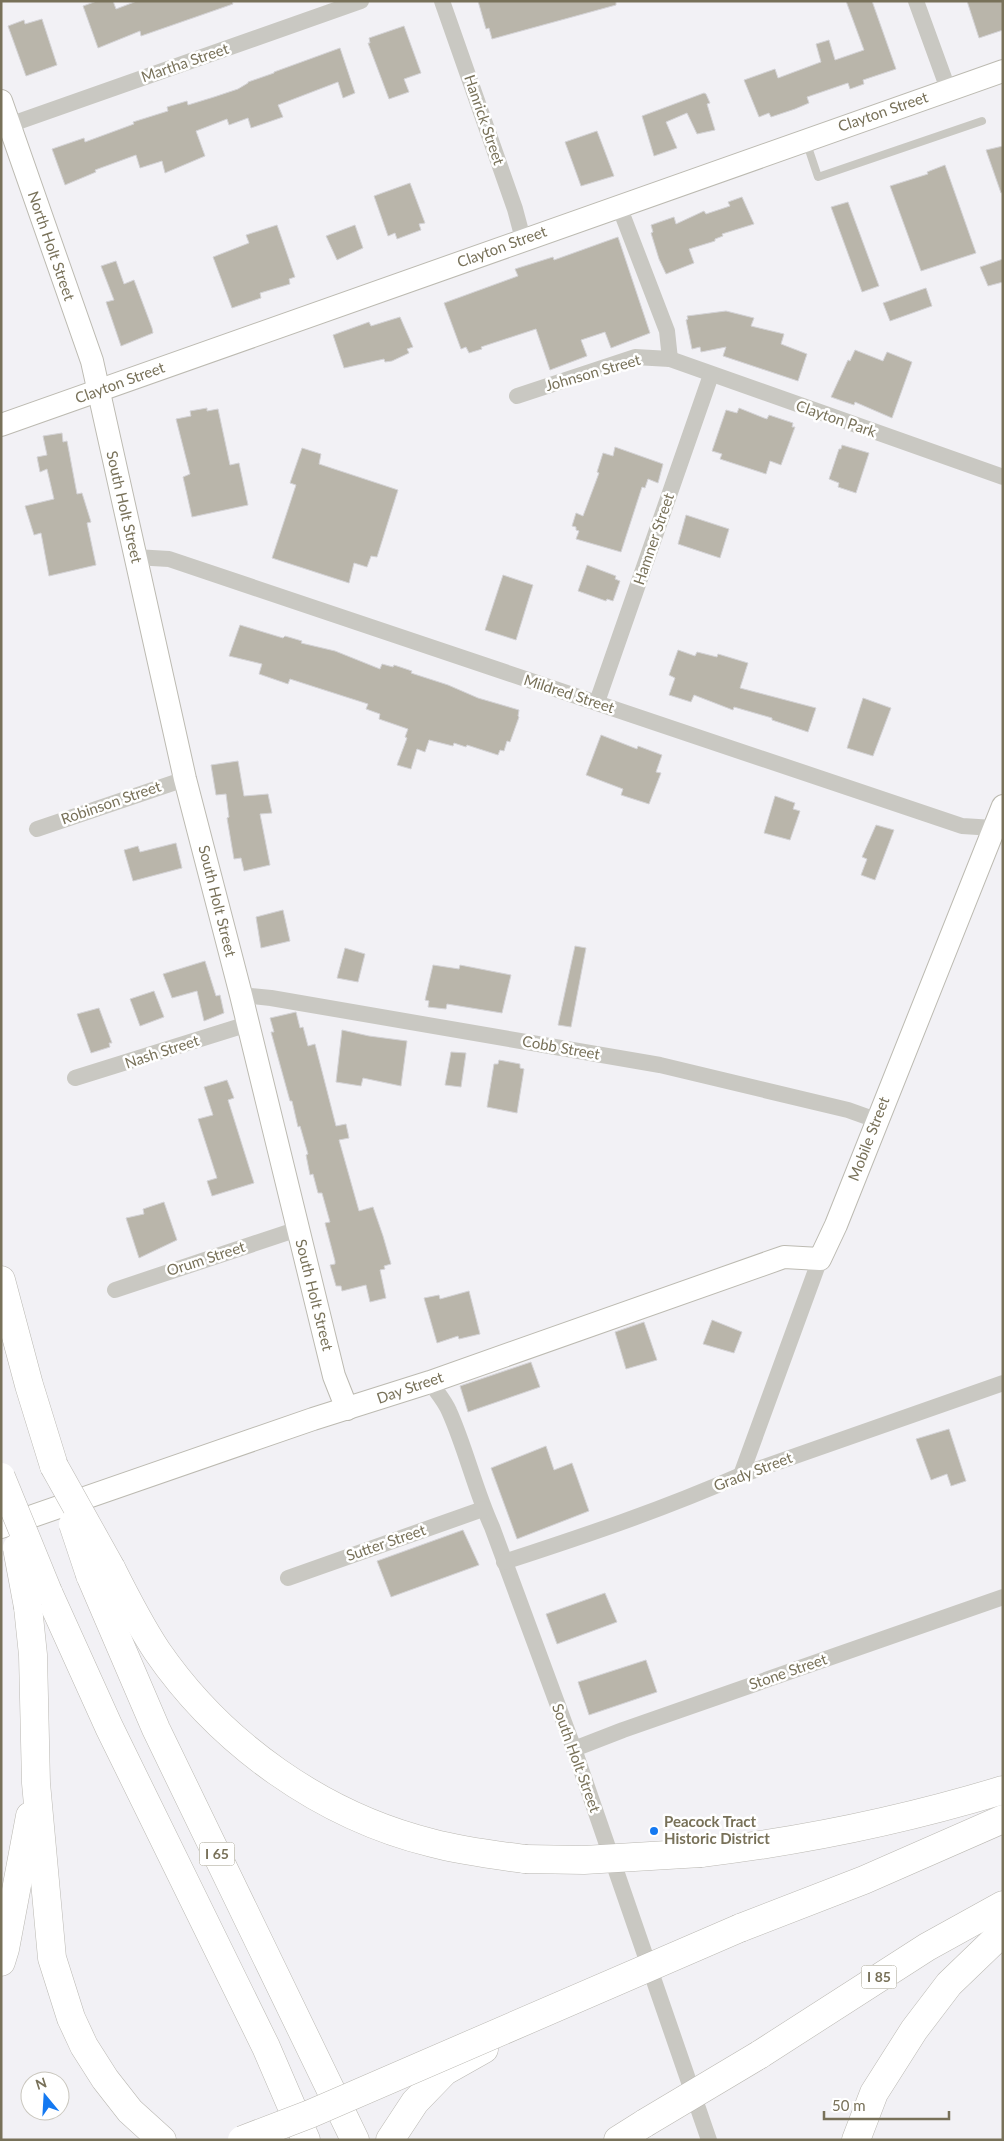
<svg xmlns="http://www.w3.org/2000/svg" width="1004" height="2141" font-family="Lato,sans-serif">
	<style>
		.building { fill: #b9b5aa; stroke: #d4d3d6 }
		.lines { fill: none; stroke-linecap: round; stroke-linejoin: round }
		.secondary-casing { stroke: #bcbab1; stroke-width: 24 }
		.highway-casing { stroke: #bab8b2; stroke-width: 29 }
		.lane { stroke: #c9c8c2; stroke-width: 8 }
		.street { stroke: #c9c8c2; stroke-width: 16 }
		.secondary { stroke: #fff; stroke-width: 22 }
		.highway { stroke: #fff; stroke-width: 28 }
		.highway-bridge-casing { stroke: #bab8b2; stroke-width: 29; stroke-linecap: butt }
		.highway-bridge { stroke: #fff; stroke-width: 28 }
		.poi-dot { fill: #1579f1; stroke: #fff; stroke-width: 2 }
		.labels { text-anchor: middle; stroke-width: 5; stroke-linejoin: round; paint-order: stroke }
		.shield { fill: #fff; stroke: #a09c8b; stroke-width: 1 }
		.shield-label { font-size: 14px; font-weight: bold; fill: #787159 }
		.street-label { font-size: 15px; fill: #787159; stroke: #fff }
		.poi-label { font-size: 15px; font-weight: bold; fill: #787159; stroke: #fff; text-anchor: start }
	</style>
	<rect width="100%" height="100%" fill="#f2f1f5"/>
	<g class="building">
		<path d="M97,1H113L116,9L137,1H232L233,4L141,36L140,31L98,48L83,6Z"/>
		<path d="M478,1H616V5L492,39L489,28L486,29Z"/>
		<path d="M846,1H872L896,69L863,80L864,84L850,89L848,83L807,97L809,103L795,109L771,117L769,113L759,117L744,80L775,69L778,78L821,62L816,44L829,40L835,60L864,50Z"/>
		<path d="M967,1H1003V30L979,38Z"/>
		<path d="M42,19L57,65L26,76L8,26L24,20L25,24Z"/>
		<path d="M404,26L421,73L404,79L409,92L389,99L368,43H370L369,38Z"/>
		<path d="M340,48L355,93L343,98L338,82L278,105L283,117L251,128L248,118L229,125L227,119L196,131L205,156L165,173L162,161L140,168L136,155L95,170L96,172L65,185L52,149L84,138L85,142L134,124L133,122L168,111L167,107L187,101L188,105L214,97L238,89L248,83V82L274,73V72Z"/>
		<path d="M704,93L706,94L710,103L707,104L715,130L697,134L687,113L666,122L677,148L654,156L642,116Z"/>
		<path d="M597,131L614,176L581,186L565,142Z"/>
		<path d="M1003,146V192L1001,193L986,150Z"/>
		<path d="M945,165L976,253L921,271L890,186L928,174L927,172Z"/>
		<path d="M410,183L425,223L419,224L421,230L397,239L395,233L388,236L374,196Z"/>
		<path d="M742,197L754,224L722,234L723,236L715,239V241L689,249L694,263L666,274L659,259L651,233L653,232L651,225L674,217L676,224L704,211L706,214L730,206L728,202Z"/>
		<path d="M848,202L879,286L862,292L831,207Z"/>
		<path d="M277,225L295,277L289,279L290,284L260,293L261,298L232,308L213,257L249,243L246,235Z"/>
		<path d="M355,225L363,248L337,260L326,236Z"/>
		<path d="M618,237L650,333L611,348L605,332L581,340L587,356L550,370L536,329L481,347L482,349L469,353L466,347L461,349L444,303L518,276L515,269L553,257L554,260Z"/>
		<path d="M1003,259V282L988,286L980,267Z"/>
		<path d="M116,261L124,284L134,280L152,328L153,333L121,346L106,302L114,300L101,266Z"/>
		<path d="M926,288L932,306L890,321L883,303Z"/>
		<path d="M726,311L754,318L751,326L784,334L781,344L807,354L798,381L723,356L726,347L701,352L700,347L692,349L686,320L688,319L687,316Z"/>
		<path d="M400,317L413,347L407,349L409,353L392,361L385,362L384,359L344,368L333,335L369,322L371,326Z"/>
		<path d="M855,350L883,361L887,352L912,362L892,418L855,402L854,405L831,397L848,360L850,361Z"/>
		<path d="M207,408V411L218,409L230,465L239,463L248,505L192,517L183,477L190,474L176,419L191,416L190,411Z"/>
		<path d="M739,408L764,418L767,419L769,415L793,423L792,427H795L781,465L770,461L766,474L720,459L722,454L712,451L726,410L737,413Z"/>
		<path d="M62,433L63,442L67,441L77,494L82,493L91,522L87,523L96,565L49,576L41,533L34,535L25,506L54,499L47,469L40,472L37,457L47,455L43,436Z"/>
		<path d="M842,445L869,453L856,493L838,487L839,483L829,479L839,449H841Z"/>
		<path d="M615,447L663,464L658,483L648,479L645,488L642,487L621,552L576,539L579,531L576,530V527L572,526L576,513L583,516L599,473L597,472L603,453L613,456Z"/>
		<path d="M302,448L321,454L319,464L398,490L377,557L371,556L367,567L354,563L349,583L272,558L296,485L290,483Z"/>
		<path d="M686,515L729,529L720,558L678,544Z"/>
		<path d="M587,565L616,576L615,579L620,581L613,601L607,599L606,601L578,591Z"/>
		<path d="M503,575L533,585L516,640L485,630Z"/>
		<path d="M240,625L283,638L285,636L302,641L301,643L335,651L380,669L382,664L393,667L394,665L412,671L411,673L448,685L478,698L519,710L518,716L519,717L510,742L507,741L504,751L500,750L498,755L467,745L466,747L454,743L453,746L429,740L425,752L417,749L411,769L397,765L407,738L405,737L408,729L379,719L380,714L366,709L368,704L290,679L288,684L259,674L262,664L229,656Z"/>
		<path d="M678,650L695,656L697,652L717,657L718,654L748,663L740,688L816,708L808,732L772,720V718L734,707L733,710L694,695L691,702L669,695L675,678L669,675Z"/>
		<path d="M863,698L891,708L873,756L847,748Z"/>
		<path d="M601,735L637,749L638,746L662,755L656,772L661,773L649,804L621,795L623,789L586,775Z"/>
		<path d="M238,761L244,796L268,794L272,813L260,814L270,865L244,871L241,858L234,859L227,818L229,817L226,794L216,795L211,765Z"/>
		<path d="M775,796L795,803L793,809L800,811L790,840L764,833Z"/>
		<path d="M876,825L894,830L875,880L861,875L867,859L862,857Z"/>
		<path d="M176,843L182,868L133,881L124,850L138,846L140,852Z"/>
		<path d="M283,910L290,941L261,948L256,917Z"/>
		<path d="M575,946L586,948L571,1027L558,1025Z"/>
		<path d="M345,948L365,954L358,982L337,978Z"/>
		<path d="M205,961L216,996L220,995L224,1013L204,1021L197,991L172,998L163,974Z"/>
		<path d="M433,965L459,969L460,965L511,975L502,1013L447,1004L446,1009L428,1007L429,1001L425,1000Z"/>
		<path d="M154,991L164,1017L140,1026L130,999Z"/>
		<path d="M99,1008L112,1043H109L110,1047L91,1053L77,1014Z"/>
		<path d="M296,1012L300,1028L303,1027L308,1046L315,1044L336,1126L346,1124L349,1138L339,1140L359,1211L373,1207L383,1236L391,1264L384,1266L385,1269L380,1270L386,1298L370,1302L366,1285L342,1291L341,1286H336L330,1265L335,1264V1261L325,1223L330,1222L322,1193H318L313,1174L310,1175L306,1155L308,1154L300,1126L298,1127L292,1101H290L271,1032H274L270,1018Z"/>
		<path d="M342,1030L369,1036L407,1041L401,1086L363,1078L361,1086L336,1082Z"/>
		<path d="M451,1052L466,1053L461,1087L445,1085Z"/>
		<path d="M499,1060L520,1064V1068L524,1069L517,1113L487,1107L494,1064H498Z"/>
		<path d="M227,1080L234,1098L228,1100L254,1183L212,1196L207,1181L217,1178L198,1119L213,1115L204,1087Z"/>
		<path d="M164,1202L177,1240L139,1258L126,1218L144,1214L143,1209Z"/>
		<path d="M469,1291L480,1334L459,1339L458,1336L437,1343L424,1298L439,1295L440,1299Z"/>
		<path d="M712,1320L742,1332L734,1353L703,1344Z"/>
		<path d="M644,1322L657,1360L626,1369L615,1332Z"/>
		<path d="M531,1362L540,1387L468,1412L460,1386Z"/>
		<path d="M949,1429L966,1481L951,1486L947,1474L931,1480L916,1439Z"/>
		<path d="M546,1446L554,1470L572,1463L589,1511L517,1539L491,1468Z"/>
		<path d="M463,1530L479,1565L391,1597L377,1561Z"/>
		<path d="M605,1593L617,1622L557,1644L546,1614Z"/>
		<path d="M646,1660L657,1692L589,1715L578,1682Z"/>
	</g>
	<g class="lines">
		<defs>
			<g id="secondary">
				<path d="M1,101L92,361L185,779L241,995L334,1376L347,1409"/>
				<path d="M1,425L1003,71"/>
				<path d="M1,1527L313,1419L430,1382L784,1257L820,1259L836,1225L1003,806"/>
			</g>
			<g id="highway">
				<path d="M1,1280L29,1385L54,1466"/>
				<path d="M111,1568C125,1596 139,1624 157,1651C221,1744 322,1816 432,1843C462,1851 494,1855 525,1859"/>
				<path d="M90,1575L156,1729L355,2140"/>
				<path d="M48,1592L109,1727L266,2047L306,2140"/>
				<path d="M28,1607L33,1655L36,1783L52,1958L71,2018L84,2046L105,2079L130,2111L162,2140"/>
				<path d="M701,1853C803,1841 904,1820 1003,1790"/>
				<path d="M740,1928L864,1880L1003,1819"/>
				<path d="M1,1962L5,1949L30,1816"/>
				<path d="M759,2055L927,1947L1003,1905"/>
				<path d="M390,2140L415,2102L445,2071L484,2049"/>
				<path d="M618,2140L645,2123"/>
				<path d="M856,2140L874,2093L914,2030L949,1984L1003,1932"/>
			</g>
		</defs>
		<use href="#secondary" class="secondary-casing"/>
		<use href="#highway" class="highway-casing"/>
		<path class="lane" d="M807,144L818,177L982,121"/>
		<g class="street">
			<path d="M442,1L515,209L523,239"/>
			<path d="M916,1L948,89"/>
			<path d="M9,125L361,1"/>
			<path d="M619,206L667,331L670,359"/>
			<path d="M517,396L635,357L670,359L1003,477"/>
			<path d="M135,557L169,559L962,826L994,828"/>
			<path d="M597,702L711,375"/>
			<path d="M37,829L185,779"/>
			<path d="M241,995L271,998L660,1065L848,1110L876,1120"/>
			<path d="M75,1078L248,1024"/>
			<path d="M115,1290L298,1229"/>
			<path d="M430,1382C436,1391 445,1401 449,1411C466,1449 475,1490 492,1527L574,1749L709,2140"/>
			<path d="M741,1475L820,1259"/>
			<path d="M504,1562C584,1536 664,1509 741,1475L1003,1383"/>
			<path d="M288,1578L483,1509"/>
			<path d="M574,1749L623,1730L1003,1597"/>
		</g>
		<use href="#secondary" class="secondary"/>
		<use href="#highway" class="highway"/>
		<defs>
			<g id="highway-bridge">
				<path d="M54,1466L111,1568"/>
				<path d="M1,1477L48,1592"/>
				<path d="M73,1524L90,1575"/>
				<path d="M17,1548L28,1607"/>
				<path d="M525,1859L584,1860L701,1853"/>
				<path d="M645,2123L759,2055"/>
				<path d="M242,2140L310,2114L740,1928"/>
			</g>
		</defs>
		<use href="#highway-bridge" class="highway-bridge-casing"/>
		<use href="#highway-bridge" class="highway-bridge"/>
	</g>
	<circle class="poi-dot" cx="654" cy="1831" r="5"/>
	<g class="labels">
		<g class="shield">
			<rect x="199.5" y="1842.5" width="35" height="23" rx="4"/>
			<rect x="861.5" y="1965.5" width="35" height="23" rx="4"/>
		</g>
		<g class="shield-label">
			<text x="217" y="1859">I 65</text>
			<text x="879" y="1982">I 85</text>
		</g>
		<g class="street-label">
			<text transform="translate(185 63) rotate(-19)" y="5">Martha Street</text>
			<text transform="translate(883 112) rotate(-19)" y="5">Clayton Street</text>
			<text transform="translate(484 120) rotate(71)" y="5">Hanrick Street</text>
			<text transform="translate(51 246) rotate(71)" y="5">North Holt Street</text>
			<text transform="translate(502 247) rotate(-20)" y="5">Clayton Street</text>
			<text transform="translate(593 373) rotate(-16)" y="5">Johnson Street</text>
			<text transform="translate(120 383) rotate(-20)" y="5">Clayton Street</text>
			<text transform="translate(836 419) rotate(19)" y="5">Clayton Park</text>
			<text transform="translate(124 507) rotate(77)" y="5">South Holt Street</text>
			<text transform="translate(654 539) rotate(-71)" y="5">Hamner Street</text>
			<text transform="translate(569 694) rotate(18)" y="5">Mildred Street</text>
			<text transform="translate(111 803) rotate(-19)" y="5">Robinson Street</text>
			<text transform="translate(217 901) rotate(76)" y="5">South Holt Street</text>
			<text transform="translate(561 1048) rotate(10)" y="5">Cobb Street</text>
			<text transform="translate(162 1052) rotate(-18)" y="5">Nash Street</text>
			<text transform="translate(869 1139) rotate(-69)" y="5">Mobile Street</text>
			<text transform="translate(206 1259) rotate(-18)" y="5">Orum Street</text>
			<text transform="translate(314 1295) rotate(76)" y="5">South Holt Street</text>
			<text transform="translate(410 1388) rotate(-19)" y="5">Day Street</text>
			<text transform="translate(753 1472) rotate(-21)" y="5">Grady Street</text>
			<text transform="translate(386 1543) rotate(-19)" y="5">Sutter Street</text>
			<text transform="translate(788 1672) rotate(-19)" y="5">Stone Street</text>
			<text transform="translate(576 1758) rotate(70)" y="5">South Holt Street</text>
		</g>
		<g class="poi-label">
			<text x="664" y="1827">Peacock Tract<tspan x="664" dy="17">Historic District</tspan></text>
		</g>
	</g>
	<rect width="1004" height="2141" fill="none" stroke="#787159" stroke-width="5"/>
	<g transform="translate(45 2096) rotate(342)"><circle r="24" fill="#ffffff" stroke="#c9c6bd"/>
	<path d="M0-4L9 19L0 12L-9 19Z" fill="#1579f1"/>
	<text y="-8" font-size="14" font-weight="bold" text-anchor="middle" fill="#787159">N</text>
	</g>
	<path d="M824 2111v8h125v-8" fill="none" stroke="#787159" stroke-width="2.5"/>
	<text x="832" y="2111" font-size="15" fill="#787159" stroke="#ffffff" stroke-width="4" paint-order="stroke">50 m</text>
</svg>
